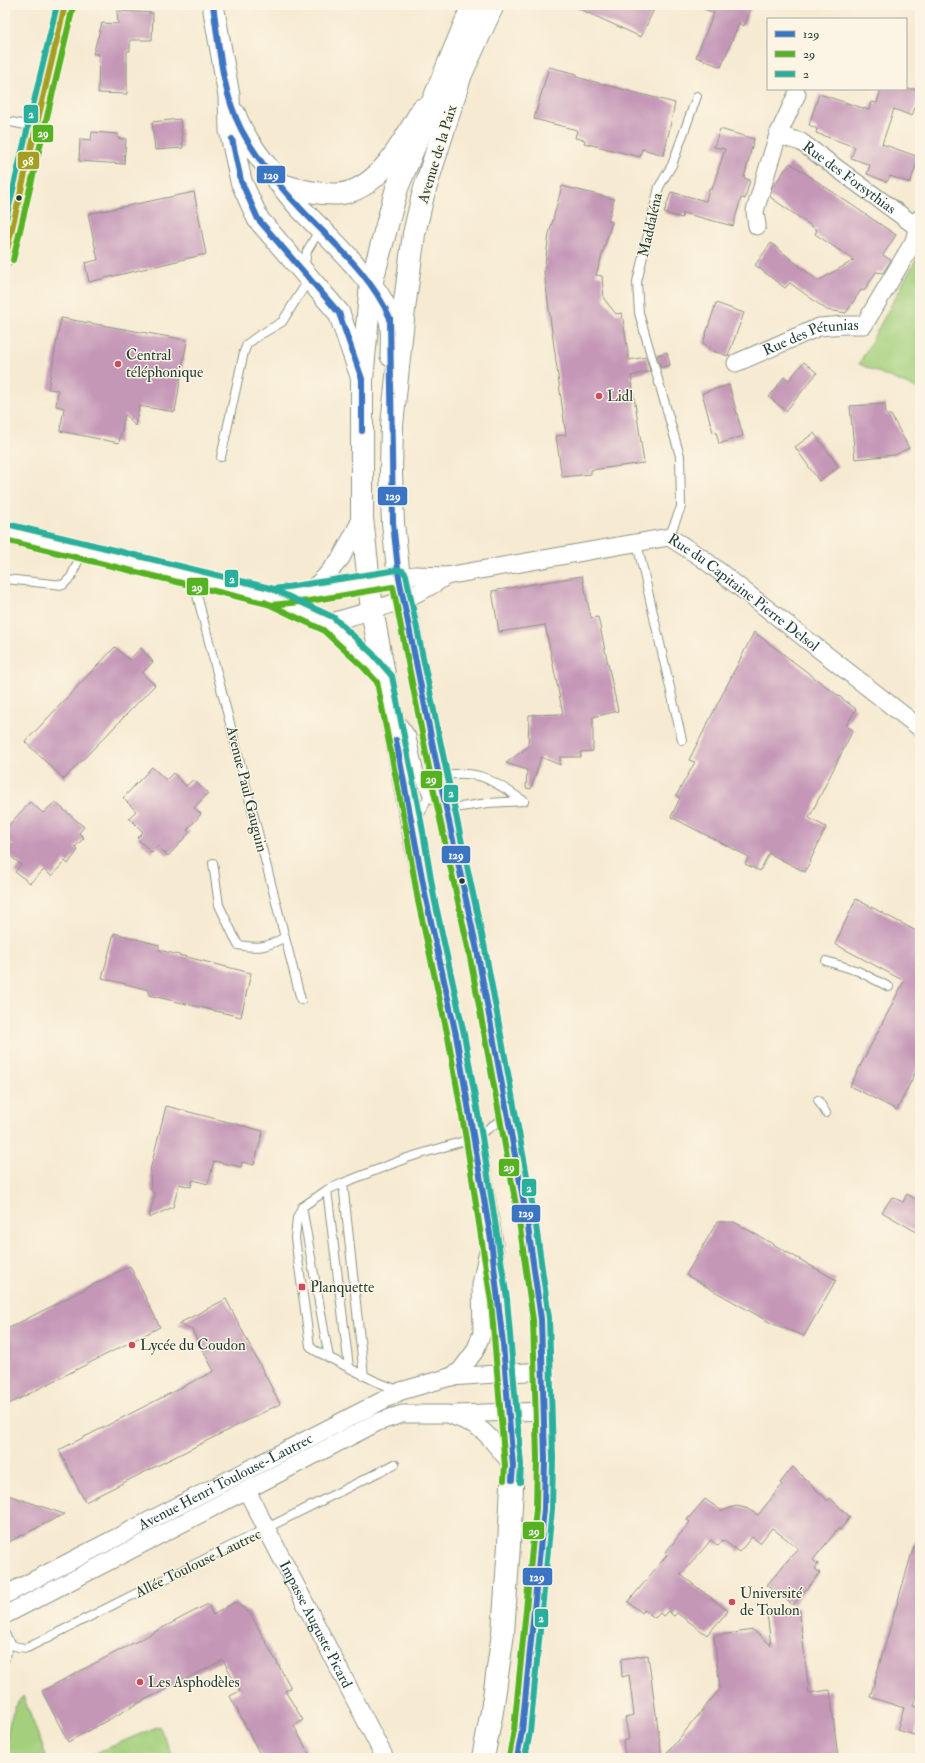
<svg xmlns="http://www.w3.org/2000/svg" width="925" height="1763" font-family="'IM FELL Double Pica',serif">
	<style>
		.green { fill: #a4d07d; stroke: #628658 }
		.building { fill: #c497b7 }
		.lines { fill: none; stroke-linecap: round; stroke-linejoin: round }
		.service-casing { stroke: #8a9483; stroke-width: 10 }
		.minor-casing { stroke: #8a9483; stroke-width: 19 }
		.tertiary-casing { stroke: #8a9483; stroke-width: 23 }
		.secondary-casing { stroke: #8a9483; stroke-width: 24 }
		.service { stroke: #fff; stroke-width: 8 }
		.minor { stroke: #fff; stroke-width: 17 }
		.tertiary { stroke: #fff; stroke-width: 21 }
		.secondary { stroke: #fff; stroke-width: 22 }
		.bus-1-casing { stroke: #fcf5e5; stroke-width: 9 }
		.bus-2-casing { stroke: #fcf5e5; stroke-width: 9 }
		.bus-3-casing { stroke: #fcf5e5; stroke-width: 9 }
		.bus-4-casing { stroke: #fcf5e5; stroke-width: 9 }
		.bus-1 { stroke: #3a75c4; stroke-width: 6 }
		.bus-2 { stroke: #55b223; stroke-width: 6 }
		.bus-3 { stroke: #29af9c; stroke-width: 6 }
		.bus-4 { stroke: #a49f22; stroke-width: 6 }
		.bus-dot { fill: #1f3d34; stroke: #fcf5e5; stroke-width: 1.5 }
		.poi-dot { fill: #d1495b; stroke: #fcf5e5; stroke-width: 1.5 }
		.labels { text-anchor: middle; stroke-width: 3; stroke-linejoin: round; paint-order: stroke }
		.street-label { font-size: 15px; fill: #1f3d34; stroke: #fcf5e5 }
		.poi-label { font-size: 15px; fill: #1f3d34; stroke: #fcf5e5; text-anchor: start }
		.line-badge { stroke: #fcf5e5; stroke-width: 1.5 }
		.badge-label { font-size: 11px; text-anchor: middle; font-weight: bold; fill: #fff }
	</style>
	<rect width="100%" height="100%" fill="#fcf5e5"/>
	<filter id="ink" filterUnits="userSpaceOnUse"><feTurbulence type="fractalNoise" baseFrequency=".025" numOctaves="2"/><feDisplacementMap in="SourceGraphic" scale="8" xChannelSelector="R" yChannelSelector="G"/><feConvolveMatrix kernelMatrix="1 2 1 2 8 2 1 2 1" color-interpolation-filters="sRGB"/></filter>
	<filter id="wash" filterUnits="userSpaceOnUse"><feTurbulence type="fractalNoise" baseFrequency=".012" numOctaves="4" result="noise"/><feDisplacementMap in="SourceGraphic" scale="16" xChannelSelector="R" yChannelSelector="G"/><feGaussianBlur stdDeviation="0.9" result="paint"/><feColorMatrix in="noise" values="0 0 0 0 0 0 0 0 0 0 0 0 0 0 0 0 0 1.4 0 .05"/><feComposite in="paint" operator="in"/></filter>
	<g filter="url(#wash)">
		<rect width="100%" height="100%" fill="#f6ead2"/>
		<g class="green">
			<path d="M920,252V390L859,364Z"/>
			<path d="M23,1696L47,1758H5C5,1739 10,1709 23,1696Z"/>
			<path d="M159,1726L174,1758H84Z"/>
		</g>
		<g id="blocks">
			<g class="building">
				<path d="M571,5H656L641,37Z"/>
				<path d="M695,5H752L744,26L739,23L721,67L696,57L714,13Z"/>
				<path d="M117,11L153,13L152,40H130V51H127V94L98,93L99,54H93L102,23L118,24Z"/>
				<path d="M549,67L577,74L576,77L675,103L664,155L642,149L640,157L584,143L585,140L575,138L577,130L534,119Z"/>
				<path d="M881,89H920V94L912,116L894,109L882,144L919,157L910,183L890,176L887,182L867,174L870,165L851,158L855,147L816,133L817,129L809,125L819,94L869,110L871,102L877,103Z"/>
				<path d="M180,119L183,148L155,150L152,122Z"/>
				<path d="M720,129L754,139L744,178L750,180L745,199L741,198L733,226L683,213L682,218L664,213L671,192L706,201L709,189H712L725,149L714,147Z"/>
				<path d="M92,132L118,134V138L126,139L124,164L79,161L80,139L91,140Z"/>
				<path d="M790,163L896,235L883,255L891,260L883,273L876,272L864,291L861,290L846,313L827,310L790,283L785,288L755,265L771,243L818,281L854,260L815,234L817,230L770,197L772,188Z"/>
				<path d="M562,186L614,199L608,221L612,222L596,275L602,276L604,299L616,314L622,313L629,360L646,357L650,371L631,376L644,463L591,470V474L562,477L556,436L566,435L544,272L549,234Z"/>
				<path d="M194,192L206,254L89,282L85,263L98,260L88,214Z"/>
				<path d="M716,303L744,313L728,356L713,351L703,343Z"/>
				<path d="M61,318L187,340L175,412L139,406L135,426L125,414L119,443L60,431L64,408L56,406L58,390L48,389Z"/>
				<path d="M667,352L670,365L661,368L657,355Z"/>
				<path d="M804,362L817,373L786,411L769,397L784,377L789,380Z"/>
				<path d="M729,385L743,436L719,444L716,431L713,432L702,393Z"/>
				<path d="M885,404L886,415H891L909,448L895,455L855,459L850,406Z"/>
				<path d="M814,433L839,467L819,481L795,447Z"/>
				<path d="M582,576L591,618L598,617L618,711L593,717V751L581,752V757H560V765L541,757L531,789L526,788L527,770L506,763L528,747L529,715L563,714L545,625L499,632L492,591Z"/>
				<path d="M754,632L856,709L846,726L853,730L809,818L826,827L805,872L769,853L760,871L745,864L749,857L671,817L680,798L676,796L695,762L689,760Z"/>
				<path d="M115,647L129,660L141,648L153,662L142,673L155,685L64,779L25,742Z"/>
				<path d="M152,767L166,780L173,773L186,786L193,780L208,793L194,808L201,814L187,830L190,832L168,856L157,846L152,853L137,838L143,832L129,818L136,811L123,798Z"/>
				<path d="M30,802L43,813L55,802L84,827L79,833L84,838L75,847L78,850L68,864L65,861L52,876L44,870L30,883L15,872L21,865L6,852L13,845L5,837V829Z"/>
				<path d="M856,899L920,933V1063L897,1110L850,1086L904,981L835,944Z"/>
				<path d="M114,933L159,945V950L251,973L241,1017L149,995V990L102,978Z"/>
				<path d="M166,1106L263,1131L254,1165L242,1162L241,1167L214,1161L208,1184L193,1180L191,1187L179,1184L173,1207L149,1218L155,1194L151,1190L150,1170Z"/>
				<path d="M907,1194L920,1202V1234L882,1212L892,1197L903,1202Z"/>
				<path d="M717,1222H734L836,1280L804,1336L771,1323L686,1275Z"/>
				<path d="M130,1266L160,1327L5,1406V1330Z"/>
				<path d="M226,1299L280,1404L85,1502L59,1450L214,1371L192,1330L178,1324Z"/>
				<path d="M793,1467L828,1501L830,1498L850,1517L840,1530L838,1529L813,1560L818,1564L815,1569L820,1573L793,1605L767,1585L798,1548L772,1528L760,1543L752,1537L739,1552L723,1540L718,1546L711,1540L681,1575L728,1611L707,1635L677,1613L674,1616L668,1611L663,1616L660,1613L655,1618L644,1610L642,1613L628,1602L667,1555L665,1553L690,1522L687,1520L705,1499L722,1511L736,1506L746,1508L758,1515L782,1485L780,1483Z"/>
				<path d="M5,1494L64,1514L5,1544Z"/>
				<path d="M915,1542L920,1543V1682L913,1706L920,1708V1716L915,1735L897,1730L904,1708L870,1697Z"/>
				<path d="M235,1602L250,1613L291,1688L285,1691L303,1720L294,1726L311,1758H262L230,1696L240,1691L223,1660L139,1703L68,1742L42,1691L208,1604L213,1615Z"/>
				<path d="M799,1608L809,1693L830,1690L838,1758H663L720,1689L714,1636L753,1630L771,1645L767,1613Z"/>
				<path d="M648,1655L662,1758H625L623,1741L629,1739L625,1718L634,1715L629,1675L622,1677L621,1659Z"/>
			</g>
		</g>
	</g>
	<g filter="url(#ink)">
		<use href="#blocks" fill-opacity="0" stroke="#8a9483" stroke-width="1"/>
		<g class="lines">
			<defs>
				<g id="service">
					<path d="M11,122L35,127"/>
					<path d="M221,457L244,352L247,344L258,336L282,322L306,284L307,274L305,263L307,251L320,229"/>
					<path d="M669,537L681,507L680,456L639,313L637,282L659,187L672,165L697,96"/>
					<path d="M637,543L682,740"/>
					<path d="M5,579L63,585L71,577L83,550"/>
					<path d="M199,579L197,595L301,1000"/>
					<path d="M399,718L411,735L421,780L428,796L447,809L488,803L524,801"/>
					<path d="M441,776C479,768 493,781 524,801"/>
					<path d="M417,821L430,792"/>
					<path d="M213,863L219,905L238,945C259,949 267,947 285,937"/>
					<path d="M826,961L858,971L889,987"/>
					<path d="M818,1100L826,1113"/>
					<path d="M343,1183L364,1376"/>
					<path d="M327,1190L349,1367"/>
					<path d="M302,1207L329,1358"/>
					<path d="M400,1391L375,1381L314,1350L310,1346L295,1238L297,1218L302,1207L327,1190L343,1183L407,1158L474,1138L507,1116"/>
					<path d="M5,1634C11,1646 13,1647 27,1648L395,1464"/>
					<path d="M5,1658L10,1643"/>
				</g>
				<g id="minor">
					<path id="s1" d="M778,135L801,142L917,227"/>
					<path d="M757,226L755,211L769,164L778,135L797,94"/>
					<path d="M5,258L65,5"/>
					<path id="s2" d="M736,363L819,327L845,325H864L914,241L920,218"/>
					<path d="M5,532L273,597L328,623L368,660L384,678"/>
					<path d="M308,593L324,578L341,558L362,518"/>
					<path id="s3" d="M273,597L308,593L415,575L446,576L669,537L702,558L920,728"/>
					<path d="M328,623C369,611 410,602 446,576"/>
					<path d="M450,1377L543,1371"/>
					<path d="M455,1414L544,1411"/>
					<path id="s4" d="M247,1491L384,1756V1758"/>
					<path id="s5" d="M5,1595L401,1391L450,1377L460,1371L475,1351L482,1333L481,1285L488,1250"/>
					<path d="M5,1615L378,1422L402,1414H448L475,1425L484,1432L490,1438L513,1466"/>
				</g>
				<g id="tertiary">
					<path d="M213,5L229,96L230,130L241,181L258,219L339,313L362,379"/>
					<path d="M235,114C242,134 255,151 268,168C279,182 289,196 301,209C318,227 337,244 354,264C367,280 383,296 389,317C393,329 391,344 391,356"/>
					<path d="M280,184C299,190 318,195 338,194C379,191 404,140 422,109"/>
				</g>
				<g id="secondary">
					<path d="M473,5L397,188L371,284L362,379V518L372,610L426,899L456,1035L474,1138L491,1240L503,1344L513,1466L509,1545L503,1633L492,1711L483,1758"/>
					<path d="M493,5L461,74L423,195L414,234L404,309L392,425L391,473L393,523L399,578L439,776L477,950L527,1220L541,1319L545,1458L544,1509L522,1731L517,1758"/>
				</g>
			</defs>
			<use href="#service" class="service-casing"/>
			<use href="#minor" class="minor-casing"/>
			<use href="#tertiary" class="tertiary-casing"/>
			<use href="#secondary" class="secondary-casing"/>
			<use href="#service" class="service"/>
			<use href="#minor" class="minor"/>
			<use href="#tertiary" class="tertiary"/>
			<use href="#secondary" class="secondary"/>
			<defs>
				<g id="bus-1">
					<path d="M213,5C219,46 222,91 241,129C256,158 278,185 301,209C334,244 370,273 390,318L393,523L399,578L439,776L477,950L527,1220L541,1319L545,1458L544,1509L522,1731L517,1758"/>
					<path d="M232,139L241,181L258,219L339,313L362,379V431"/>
					<path d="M396,740L426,899L456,1035L491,1240L503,1344L513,1466L512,1480"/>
				</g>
				<g id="bus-2">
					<path d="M13,260L73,7"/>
					<path d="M5,540L272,605L309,601L393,587L431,778L469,952L519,1221L533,1320L537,1458L536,1509L514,1730L509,1757"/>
					<path d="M264,602L323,630L362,666L377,682L406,829L418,901L448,1037L466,1139L491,1301L505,1466L504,1480"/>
				</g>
				<g id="bus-3">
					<path d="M5,223L57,5"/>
					<path d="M7,524L274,589L398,570L403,571L406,575L447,774L485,949L535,1219L549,1318L553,1458L552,1509L530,1732L525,1758"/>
					<path d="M270,588L333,617L373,654L392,676L422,826L434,897L464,1034L482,1137L507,1299L521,1465L520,1482"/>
				</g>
				<path id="bus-4" d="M5,258L65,5"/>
			</defs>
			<use href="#bus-1" class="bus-1-casing"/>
			<use href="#bus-2" class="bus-2-casing"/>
			<use href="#bus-3" class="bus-3-casing"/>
			<use href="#bus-4" class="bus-4-casing"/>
			<use href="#bus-1" class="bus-1"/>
			<use href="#bus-2" class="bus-2"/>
			<use href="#bus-3" class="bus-3"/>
			<use href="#bus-4" class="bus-4"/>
		</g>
	</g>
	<g class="bus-dot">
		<circle cx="19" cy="198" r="3.5"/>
		<circle cx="462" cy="881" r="3.5"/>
	</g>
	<g class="poi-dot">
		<circle cx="118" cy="364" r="4"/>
		<circle cx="599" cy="396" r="4"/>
		<rect x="298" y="1283" width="8" height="8" rx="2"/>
		<circle cx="132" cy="1345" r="4"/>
		<circle cx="732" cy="1602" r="4"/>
		<circle cx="140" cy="1682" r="4"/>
	</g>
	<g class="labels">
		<g class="street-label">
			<text transform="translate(437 154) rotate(-73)" y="5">Avenue de la Paix</text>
			<text dy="5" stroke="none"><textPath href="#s1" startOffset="84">Rue des Forsythias</textPath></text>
			<text transform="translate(650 225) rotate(-77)" y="5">Maddaléna</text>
			<text dy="5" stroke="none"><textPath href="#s2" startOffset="80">Rue des Pétunias</textPath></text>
			<text dy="5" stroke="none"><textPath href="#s3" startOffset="494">Rue du Capitaine Pierre Delsol</textPath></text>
			<text transform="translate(247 789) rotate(76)" y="5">Avenue Paul Gauguin</text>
			<text dy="5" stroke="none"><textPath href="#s5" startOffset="248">Avenue Henri Toulouse-Lautrec</textPath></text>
			<text transform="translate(198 1563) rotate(-26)" y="5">Allée Toulouse Lautrec</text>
			<text dy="5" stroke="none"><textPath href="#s4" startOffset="150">Impasse Auguste Picard</textPath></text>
		</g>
		<g class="poi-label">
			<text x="126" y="360">Central<tspan x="126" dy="17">téléphonique</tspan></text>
			<text x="607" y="401">Lidl</text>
			<text x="310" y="1292">Planquette</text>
			<text x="140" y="1350">Lycée du Coudon</text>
			<text x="740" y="1598">Université<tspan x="740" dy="17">de Toulon</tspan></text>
			<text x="148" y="1687">Les Asphodèles</text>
		</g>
	</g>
	<g class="line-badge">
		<rect x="23" y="104" width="16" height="20" rx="4" fill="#29af9c"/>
		<rect x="32" y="124" width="22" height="19" rx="4" fill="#55b223"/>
		<rect x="17" y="151" width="23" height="19" rx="4" fill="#a49f22"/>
		<rect x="256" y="165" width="30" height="19" rx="4" fill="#3a75c4"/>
		<rect x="377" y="486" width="31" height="20" rx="4" fill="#3a75c4"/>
		<rect x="224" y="569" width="15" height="19" rx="4" fill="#29af9c"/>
		<rect x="186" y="577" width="23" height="19" rx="4" fill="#55b223"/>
		<rect x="420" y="770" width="23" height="19" rx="4" fill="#55b223"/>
		<rect x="443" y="784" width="16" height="19" rx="4" fill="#29af9c"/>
		<rect x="441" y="845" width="30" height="19" rx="4" fill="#3a75c4"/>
		<rect x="498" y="1158" width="22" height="19" rx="4" fill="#55b223"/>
		<rect x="521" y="1178" width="16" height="19" rx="4" fill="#29af9c"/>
		<rect x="511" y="1204" width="30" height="19" rx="4" fill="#3a75c4"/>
		<rect x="522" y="1521" width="23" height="19" rx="4" fill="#55b223"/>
		<rect x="522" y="1567" width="31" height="19" rx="4" fill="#3a75c4"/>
		<rect x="534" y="1608" width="15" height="20" rx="4" fill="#29af9c"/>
	</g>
	<g class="badge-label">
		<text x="31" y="118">2</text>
		<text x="43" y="137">29</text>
		<text x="28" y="165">98</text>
		<text x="271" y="179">129</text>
		<text x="393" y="500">129</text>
		<text x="232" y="583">2</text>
		<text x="197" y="591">29</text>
		<text x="431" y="783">29</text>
		<text x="451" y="797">2</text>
		<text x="456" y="859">129</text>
		<text x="509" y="1171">29</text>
		<text x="529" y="1192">2</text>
		<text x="526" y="1217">129</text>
		<text x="534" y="1535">29</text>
		<text x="537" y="1581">129</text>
		<text x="541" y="1622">2</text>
	</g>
	<rect width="925" height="1763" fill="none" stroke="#fcf5e5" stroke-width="20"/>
	<rect x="767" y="18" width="140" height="72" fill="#fcf5e5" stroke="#a4ab9e"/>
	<rect x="775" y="31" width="20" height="6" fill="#3a75c4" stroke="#a4ab9e"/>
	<text x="803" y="38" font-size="12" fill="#1f3d34">129</text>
	<rect x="775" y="51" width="20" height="6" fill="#55b223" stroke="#a4ab9e"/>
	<text x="803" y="58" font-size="12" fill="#1f3d34">29</text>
	<rect x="775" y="71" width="20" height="6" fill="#29af9c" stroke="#a4ab9e"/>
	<text x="803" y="78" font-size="12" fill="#1f3d34">2</text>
</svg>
